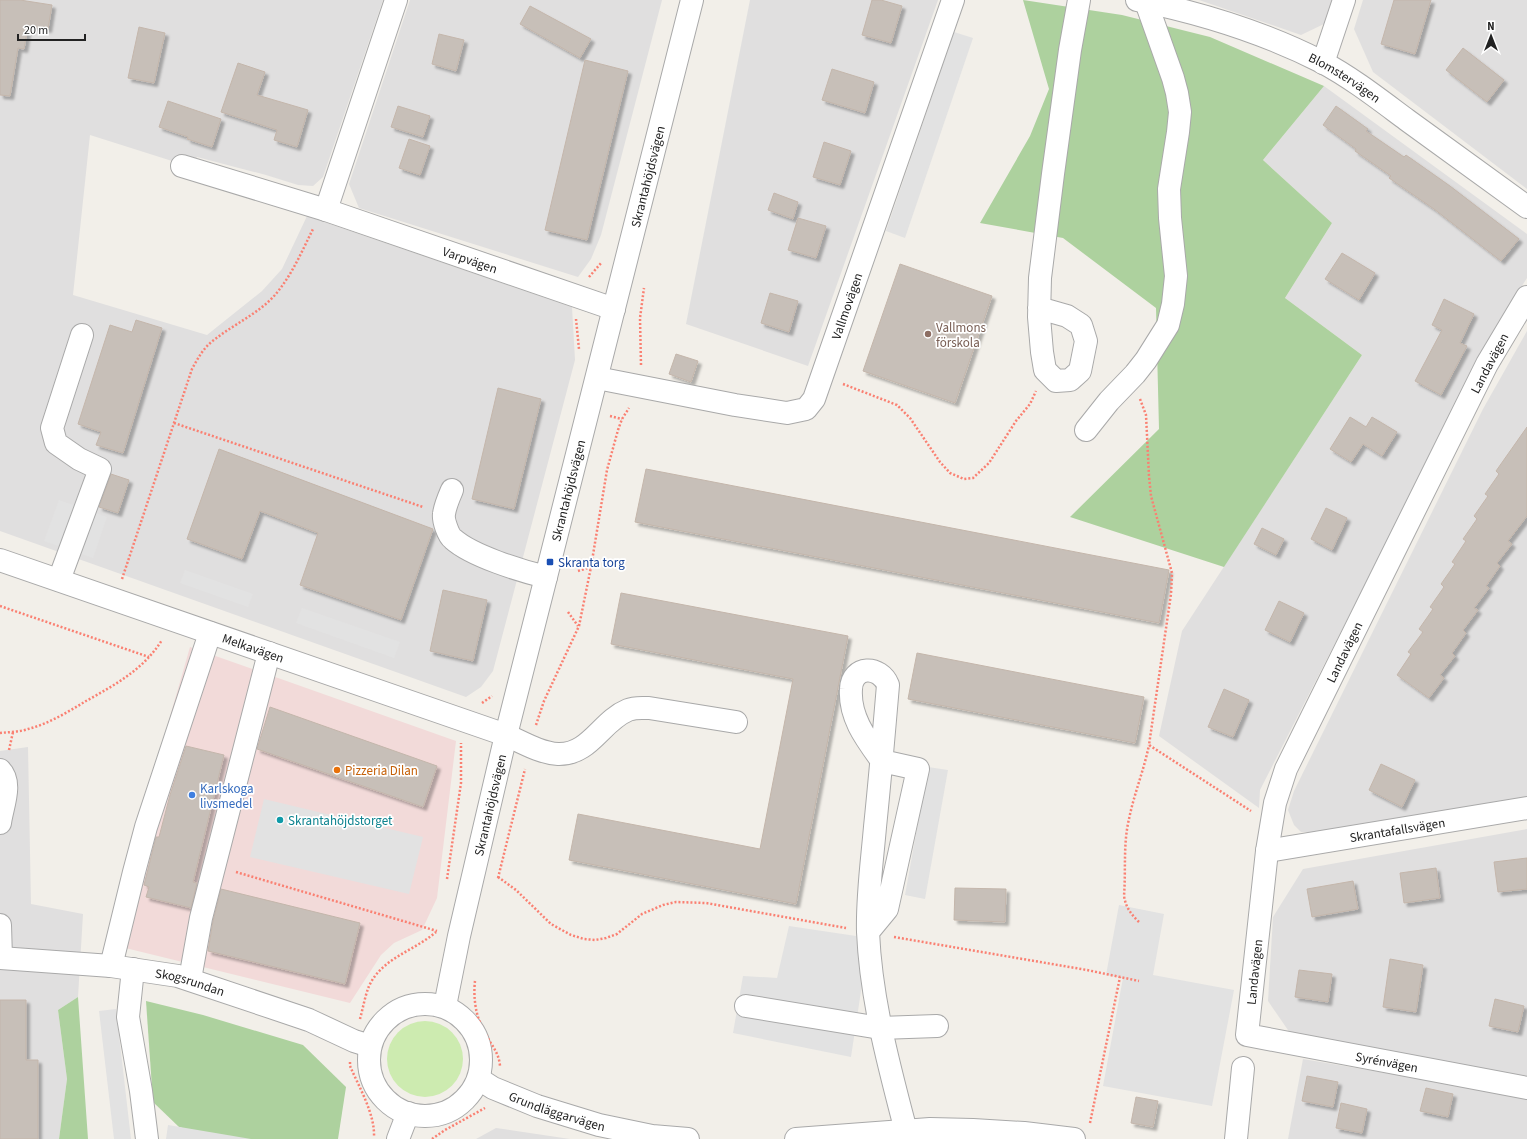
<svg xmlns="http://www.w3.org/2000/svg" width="1527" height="1139" font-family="'Source Sans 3',sans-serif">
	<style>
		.residential { fill: #e0dfdf }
		.commercial { fill: #f2dad9 }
		.grass { fill: #cdebb0 }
		.forest { fill: #add19e }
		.parking { fill: #e2e2e2 }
		.building { fill: #c7bfb8; stroke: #c4b6ab; filter: url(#shadow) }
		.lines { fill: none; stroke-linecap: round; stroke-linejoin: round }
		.minor-casing { stroke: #a9a9a9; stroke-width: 24 }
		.path { stroke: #fa8072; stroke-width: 2.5; stroke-dasharray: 2 2; stroke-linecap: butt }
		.minor { stroke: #fff; stroke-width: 22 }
		.education-dot { fill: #8d6e63; stroke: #fff; stroke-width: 1.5 }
		.transit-dot { fill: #1a4fb4; stroke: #fff; stroke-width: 1.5 }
		.food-dot { fill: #e8710a; stroke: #fff; stroke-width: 1.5 }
		.shop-dot { fill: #3f7fe0; stroke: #fff; stroke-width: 1.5 }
		.culture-dot { fill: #0f9aa8; stroke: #fff; stroke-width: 1.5 }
		.labels { text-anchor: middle; stroke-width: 3.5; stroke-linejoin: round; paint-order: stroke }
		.street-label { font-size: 13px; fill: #222; stroke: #fff }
		.education-label { font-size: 13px; fill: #785e54; stroke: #fff; text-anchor: start }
		.transit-label { font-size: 13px; fill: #164399; stroke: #fff; text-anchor: start }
		.food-label { font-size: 13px; fill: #c56008; stroke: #fff; text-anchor: start }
		.shop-label { font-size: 13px; fill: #366cbe; stroke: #fff; text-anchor: start }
		.culture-label { font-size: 13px; fill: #0d838f; stroke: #fff; text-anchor: start }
	</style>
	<defs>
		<filter id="shadow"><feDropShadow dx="3.5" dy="3.5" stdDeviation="1" flood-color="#0004"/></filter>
	</defs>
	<rect width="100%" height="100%" fill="#f2efe9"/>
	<g class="residential">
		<path d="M0,0H383L323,177L313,186L298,185L266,175L197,157L191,167L90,135L73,295L207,335L262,291L282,269L307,216L572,307L575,360L493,671L481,687L466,697L0,531Z"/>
		<path d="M410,0H662L601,235L591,259L578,277L359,208L349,184Z"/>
		<path d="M750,0H938L808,366L686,324Z"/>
		<path d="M1199,0H1333L1326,23L1301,35Z"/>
		<path d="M1363,0H1527V189L1373,72L1354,29Z"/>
		<path d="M1324,86L1527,234V278L1499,322L1260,790L1259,808L1159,736L1182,631L1362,355L1285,298L1332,223L1263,160Z"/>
		<path d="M1527,331V798L1313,832H1301L1294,825L1288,810L1294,791L1483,409Z"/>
		<path d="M28,747L31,904L83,914L78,997L58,1010L67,1079L59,1139H0V751Z"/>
		<path d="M1527,829V1079L1290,1033L1268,1001L1273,917L1303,869Z"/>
		<path d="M1303,1059L1527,1097V1139H1288Z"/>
		<path d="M496,1128L570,1139H476Z"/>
	</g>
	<path class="commercial" d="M190,647L456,741L437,898L422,930L394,943L381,955L350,1003L105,943Z"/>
	<circle class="grass" cx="425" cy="1059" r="38"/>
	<g class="forest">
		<path d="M1023,0L1122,15L1210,37L1324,86L1263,160L1332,223L1285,298L1362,355L1224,567L1070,517L1159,429L1156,308L1063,238L980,223L1030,136L1049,89Z"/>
		<path d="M78,997L88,1139H59L67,1079L58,1010Z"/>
		<path d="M146,1001L203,1015L303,1045L346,1087L338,1139H220L179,1127L153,1102Z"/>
	</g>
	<g class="parking">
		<path d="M954,32L973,38L905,238L886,231Z"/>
		<path d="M59,500L107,517L93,558L44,541Z"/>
		<path d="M185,570L253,594L248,607L180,583Z"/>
		<path d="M302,608L400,642L394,658L296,623Z"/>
		<path d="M928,767L948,770L925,899L905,895Z"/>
		<path d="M264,799L423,837L409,894L250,857Z"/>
		<path d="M1119,905L1164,914L1153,975L1234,990L1212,1106L1103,1086L1123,978L1106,975Z"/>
		<path d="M789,926L856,936L863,978L851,1057L733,1033L743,976L777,978Z"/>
		<path d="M116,1009L131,1139H114L99,1011Z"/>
		<path d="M168,1125L251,1139H166Z"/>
	</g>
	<g class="building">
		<path d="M0,0H20L52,5L48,29L28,26L24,49L18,48L10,96L0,95Z"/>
		<path d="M872,0H881L902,6L891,43L862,35Z"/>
		<path d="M1394,0H1431L1415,54L1381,44Z"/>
		<path d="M530,6L591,39L580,58L520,24Z"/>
		<path d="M139,27L165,33L154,83L128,78Z"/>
		<path d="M439,34L464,40L456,71L432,64Z"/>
		<path d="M1463,48L1504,80L1487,102L1446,70Z"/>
		<path d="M585,60L628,71L587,240L545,230Z"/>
		<path d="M238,63L265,72L257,95L308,110L297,147L274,140L277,130L221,112Z"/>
		<path d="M832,69L874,82L865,113L822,100Z"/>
		<path d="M168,101L221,119L212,147L187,139L188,137L159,127Z"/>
		<path d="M398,106L430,116L423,137L391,127Z"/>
		<path d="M1336,106L1368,129L1366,131L1404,157L1406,155L1450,186L1519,239L1501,261L1434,209L1389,178L1391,176L1355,151L1356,149L1323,125Z"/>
		<path d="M409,139L430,146L420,175L399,168Z"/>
		<path d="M824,142L851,151L840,185L813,177Z"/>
		<path d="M774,193L798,202L793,219L768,210Z"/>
		<path d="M798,218L826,226L816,258L788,250Z"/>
		<path d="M1342,253L1375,273L1359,300L1325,279Z"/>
		<path d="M900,264L992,296L955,403L863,371Z"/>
		<path d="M770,293L798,301L789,332L761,323Z"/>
		<path d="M1444,299L1474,314L1460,343L1467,346L1441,395L1415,381L1442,330L1432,325Z"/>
		<path d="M136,320L162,328L123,453L96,445L101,432L78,424L110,325L132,332Z"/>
		<path d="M676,354L698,361L691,382L669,374Z"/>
		<path d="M498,388L541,399L514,509L472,499Z"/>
		<path d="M1350,417L1366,427L1372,417L1397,432L1382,456L1363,444L1351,462L1330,449Z"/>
		<path d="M1527,427V516L1508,541L1512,544L1497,563L1500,566L1486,586L1489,588L1474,608L1478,610L1463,630L1466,633L1452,653L1455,656L1440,675L1444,678L1429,698L1397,675L1411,654L1408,652L1423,632L1419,629L1433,609L1430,607L1444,587L1441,584L1455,564L1452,562L1466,541L1463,539L1477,519L1474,516L1488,496L1485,494L1499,474L1496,471Z"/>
		<path d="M219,449L433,529L401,620L300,585L318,533L260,511L242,559L187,539Z"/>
		<path d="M646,469L1169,570L1159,623L635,522Z"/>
		<path d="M111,474L129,480L118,513L99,507Z"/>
		<path d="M1326,508L1347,518L1332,550L1311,539Z"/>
		<path d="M1262,528L1284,539L1276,555L1254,544Z"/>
		<path d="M443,590L487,600L473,661L430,651Z"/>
		<path d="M621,593L848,636L796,904L569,860L578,814L760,849L793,679L611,644Z"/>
		<path d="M1279,601L1304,613L1290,642L1265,630Z"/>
		<path d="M917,653L1144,697L1135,743L908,699Z"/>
		<path d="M1224,689L1249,700L1233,737L1208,727Z"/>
		<path d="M270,707L437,766L423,807L257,749Z"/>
		<path d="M186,746L224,755L193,882L197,883L191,908L146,897L149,887L144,885L156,837H159L170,795Z"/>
		<path d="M1381,764L1415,780L1402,807L1369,790Z"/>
		<path d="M1527,858V889L1498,892L1494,862Z"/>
		<path d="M1436,868L1440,898L1404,903L1400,873Z"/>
		<path d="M1353,881L1358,909L1312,917L1307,889Z"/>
		<path d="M955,888L1006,889L1005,922L954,920Z"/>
		<path d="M221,889L360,923L345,984L208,951L213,921Z"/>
		<path d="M1390,959L1423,965L1416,1012L1383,1007Z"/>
		<path d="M1299,970L1332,974L1328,1002L1295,997Z"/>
		<path d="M1495,999L1524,1006L1518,1032L1489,1026Z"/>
		<path d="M0,1000H26V1060H38V1139H0Z"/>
		<path d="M1307,1076L1338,1082L1333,1107L1302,1101Z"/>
		<path d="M1426,1088L1453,1094L1448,1117L1420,1111Z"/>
		<path d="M1136,1097L1158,1101L1153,1127L1131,1123Z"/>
		<path d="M1341,1103L1367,1109L1362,1133L1336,1128Z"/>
	</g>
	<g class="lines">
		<defs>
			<g id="minor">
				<path id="s1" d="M1137,0C1201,13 1263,32 1322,62C1352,78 1380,100 1407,120C1447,149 1487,178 1527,207"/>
				<path d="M1323,63L1344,0"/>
				<path id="s2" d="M182,166L326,210L614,309"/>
				<path d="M326,210L396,0"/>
				<path id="s3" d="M1527,297L1487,364L1286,769L1275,803L1267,851L1247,1035L1527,1088"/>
				<path d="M1039,308L1067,316L1081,325L1086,341L1080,371L1070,380L1056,381L1045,370L1042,352L1039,317L1040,278L1053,174L1070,50L1079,0"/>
				<path id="s4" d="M597,378L735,405L787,413L806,409L814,399L953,0"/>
				<path d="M1086,430L1109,401L1135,374L1146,360L1168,325L1173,304L1176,276L1170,218L1169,189L1178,132L1180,112L1177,93L1173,78L1146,2"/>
				<path d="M452,490C449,497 445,506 444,514C443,520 448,535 453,539C472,556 521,571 546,577"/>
				<path id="s5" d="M0,560L506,735C522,742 540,753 558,754C590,755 601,721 628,710C635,707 642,708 649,708L736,722"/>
				<path d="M59,580L100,469L79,459L56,443L52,428L82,335"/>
				<path d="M0,770C13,783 2,807 0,823"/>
				<path id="s6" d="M1267,851L1527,808"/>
				<path d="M0,925L1,958"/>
				<path d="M868,932L887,909L918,769L882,761C866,739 849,717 851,689C852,665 880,665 888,685C884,732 880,779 875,827C872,862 867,897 868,932C871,1000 889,1066 906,1131"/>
				<path id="s7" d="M0,958L111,966L178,976L309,1020L354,1041L370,1046"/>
				<path d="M111,966L134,872L146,827L210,633"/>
				<path d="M133,969L128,1017L141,1091L147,1139"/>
				<path d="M190,979L201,918L269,653"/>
				<circle cx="425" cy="1060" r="56"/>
				<path id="s8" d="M445,1006L459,936L506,735L692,0"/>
				<path d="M746,1006L880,1028L937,1026"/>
				<path id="s9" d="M479,1079L493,1088L537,1106L599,1125L652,1136L688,1139"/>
				<path d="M398,1139L408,1113"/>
				<path d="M796,1139L930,1129L973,1130L1024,1133L1074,1139"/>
				<path d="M1236,1139L1243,1068"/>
			</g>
		</defs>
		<use href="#minor" class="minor-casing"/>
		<g class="path">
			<path d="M589,277L602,262"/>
			<path d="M576,319L579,349"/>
			<path d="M641,365L640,318L644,288"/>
			<path d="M843,384L897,405L910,418L940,462L950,473L964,479L973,478L989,463L1016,421L1030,404L1036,391"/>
			<path d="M1140,399L1146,415L1149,476L1151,496L1172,573L1171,594L1149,745L1251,811"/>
			<path d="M610,416L622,419"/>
			<path d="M174,423L423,507"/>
			<path d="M578,571L591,567"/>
			<path d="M122,579L192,369C198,358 204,347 214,340C234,324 258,314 275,295C292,275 302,251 313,229"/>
			<path d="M0,606L149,657"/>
			<path d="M568,612L578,626"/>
			<path d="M482,703L492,696"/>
			<path d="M536,725L544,701L579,626L591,567L607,470L618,430L622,419L629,408"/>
			<path d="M0,733C9,732 19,732 28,729C48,724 68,712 86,701C115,685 144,669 162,640"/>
			<path d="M9,750L13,732"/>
			<path d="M236,872L437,931"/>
			<path d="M498,877L516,890L551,924L571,935L584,939L595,940L606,938L617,934L642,914L663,905L676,902L706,903L846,928"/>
			<path d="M498,878L525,769"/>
			<path d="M447,879L461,783V743"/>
			<path d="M1139,922C1131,914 1126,908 1124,896C1126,870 1123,844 1129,819C1134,794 1144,770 1149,745"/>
			<path d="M894,937L1087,970L1139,981"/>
			<path d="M475,981C473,999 476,1019 486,1035C492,1046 499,1053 500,1066"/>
			<path d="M360,1019C363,1008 365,996 369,986C382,958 414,951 436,932"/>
			<path d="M350,1062V1066C359,1087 375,1114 374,1137"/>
			<path d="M1090,1123L1120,977"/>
			<path d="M432,1139L445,1130L485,1108"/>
		</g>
		<use href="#minor" class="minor"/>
	</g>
	<circle class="education-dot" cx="928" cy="334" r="4"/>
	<rect class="transit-dot" x="546" y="558" width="8" height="8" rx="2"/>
	<circle class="food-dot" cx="337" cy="770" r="4"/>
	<circle class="shop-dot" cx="192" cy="795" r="4"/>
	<circle class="culture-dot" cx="280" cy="820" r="4"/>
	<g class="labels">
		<g class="street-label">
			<text dy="5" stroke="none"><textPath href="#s1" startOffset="223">Blomstervägen</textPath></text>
			<text dy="5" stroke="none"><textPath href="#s8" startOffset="854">Skrantahöjdsvägen</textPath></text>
			<text dy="5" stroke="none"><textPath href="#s2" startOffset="303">Varpvägen</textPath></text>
			<text dy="5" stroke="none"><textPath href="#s4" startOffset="324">Vallmovägen</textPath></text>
			<text transform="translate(1489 363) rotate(-62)" y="5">Landavägen</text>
			<text dy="5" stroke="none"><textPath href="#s8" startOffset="530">Skrantahöjdsvägen</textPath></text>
			<text dy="5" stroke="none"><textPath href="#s5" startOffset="268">Melkavägen</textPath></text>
			<text transform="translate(1344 652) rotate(-64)" y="5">Landavägen</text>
			<text dy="5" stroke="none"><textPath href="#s8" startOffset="206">Skrantahöjdsvägen</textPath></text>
			<text dy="5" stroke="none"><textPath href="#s6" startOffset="132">Skrantafallsvägen</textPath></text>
			<text transform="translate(1254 972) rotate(-84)" y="5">Landavägen</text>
			<text dy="5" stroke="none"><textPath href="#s7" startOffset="192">Skogsrundan</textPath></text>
			<text dy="5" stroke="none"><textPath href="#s3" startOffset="942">Syrénvägen</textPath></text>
			<text dy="5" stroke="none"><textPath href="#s9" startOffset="85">Grundläggarvägen</textPath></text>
		</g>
		<g class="education-label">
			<text x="936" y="332">Vallmons<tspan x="936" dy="15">förskola</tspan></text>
		</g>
		<g class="transit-label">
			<text x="558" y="567">Skranta torg</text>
		</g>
		<g class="food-label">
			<text x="345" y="775">Pizzeria Dilan</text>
		</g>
		<g class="shop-label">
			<text x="200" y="793">Karlskoga<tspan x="200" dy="15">livsmedel</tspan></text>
		</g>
		<g class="culture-label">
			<text x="288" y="825">Skrantahöjdstorget</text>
		</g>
	</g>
	<g transform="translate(1491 36)" stroke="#ffffff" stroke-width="3" paint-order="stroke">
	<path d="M0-3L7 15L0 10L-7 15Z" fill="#222222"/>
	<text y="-6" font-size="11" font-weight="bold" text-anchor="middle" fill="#222222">N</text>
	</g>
	<path d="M18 34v6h67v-6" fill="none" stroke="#222222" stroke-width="2"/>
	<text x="24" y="34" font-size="12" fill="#222222" stroke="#ffffff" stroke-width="3" paint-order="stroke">20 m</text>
</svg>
